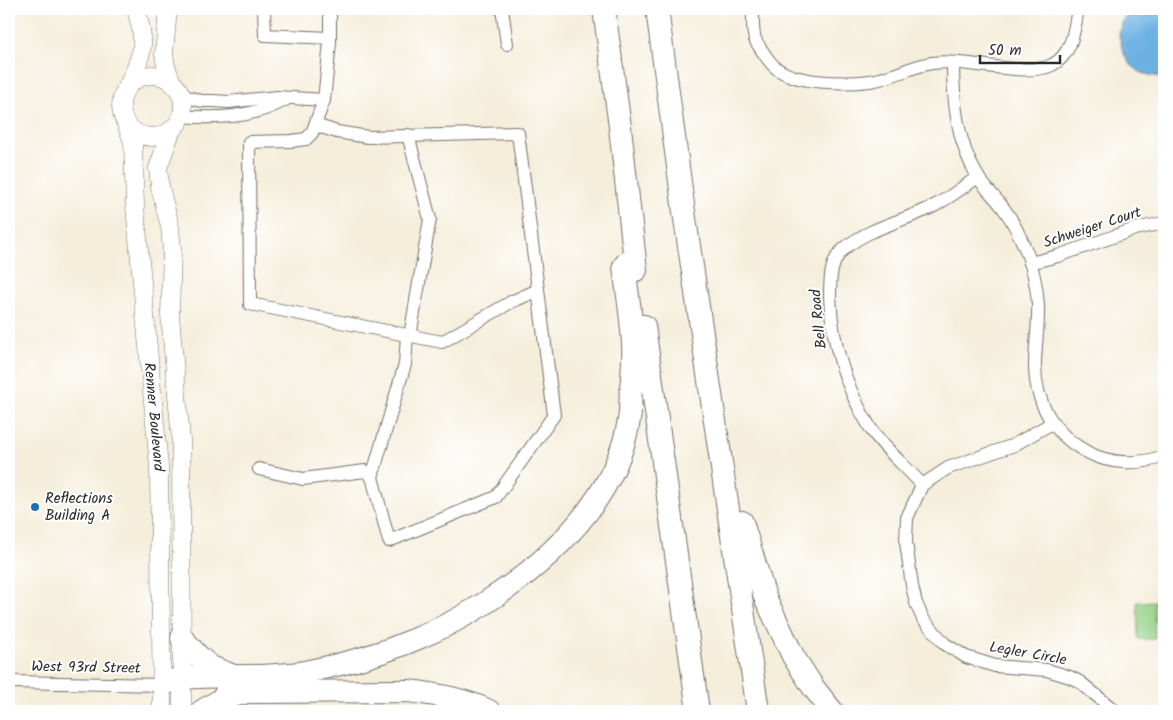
<svg xmlns="http://www.w3.org/2000/svg" width="1173" height="720" font-family="Kalam,sans-serif">
	<style>
		.green { fill: #93d186; stroke: #5f7e58 }
		.water { fill: #6db1e3; stroke: #4c6e87 }
		.lines { fill: none; stroke-linecap: round; stroke-linejoin: round }
		.minor-casing { stroke: #726f69; stroke-width: 14 }
		.secondary-casing { stroke: #726f69; stroke-width: 19 }
		.motorway-casing { stroke: #726f69; stroke-width: 24 }
		.minor { stroke: #fff; stroke-width: 12 }
		.secondary { stroke: #fff; stroke-width: 18 }
		.motorway { stroke: #fff; stroke-width: 22 }
		.poi-dot { fill: #1f6fb2; stroke: #fff; stroke-width: 2 }
		.labels { text-anchor: middle; stroke-width: 4; stroke-linejoin: round; paint-order: stroke }
		.street-label { font-size: 15px; fill: #2b2b2b; stroke: #fff }
		.poi-label { font-size: 15px; fill: #2b2b2b; stroke: #fff; text-anchor: start }
	</style>
	<rect width="100%" height="100%" fill="#fff"/>
	<filter id="ink" filterUnits="userSpaceOnUse"><feTurbulence type="fractalNoise" baseFrequency=".02" numOctaves="2"/><feDisplacementMap in="SourceGraphic" scale="10" xChannelSelector="R" yChannelSelector="G"/><feConvolveMatrix kernelMatrix="1 2 1 2 8 2 1 2 1" color-interpolation-filters="sRGB"/></filter>
	<filter id="wash" filterUnits="userSpaceOnUse"><feTurbulence type="fractalNoise" baseFrequency=".0096" numOctaves="4" result="noise"/><feDisplacementMap in="SourceGraphic" scale="20" xChannelSelector="R" yChannelSelector="G"/><feGaussianBlur stdDeviation="1.12" result="paint"/><feColorMatrix in="noise" values="0 0 0 0 0 0 0 0 0 0 0 0 0 0 0 0 0 1.4 0 .05"/><feComposite in="paint" operator="in"/></filter>
	<g filter="url(#wash)">
		<rect width="100%" height="100%" fill="#f5eedb"/>
		<path class="green" d="M1154,601L1155,639H1138L1137,602Z"/>
		<path class="water" d="M1143,9H1164V78L1141,73L1129,63L1123,52L1119,34L1123,19Z"/>
	</g>
	<g filter="url(#ink)">
		<g class="lines">
			<defs>
				<g id="minor">
					<path d="M264,9L265,35L330,38"/>
					<path d="M330,9V43L324,100L312,133L306,139L291,141L249,142L250,304L442,342L511,302L538,290"/>
					<path d="M502,9L507,44"/>
					<path d="M753,9C753,18 752,30 755,39C756,42 759,46 761,49C765,55 769,62 775,67C794,84 846,84 870,81C892,78 911,66 932,63C965,58 1025,78 1052,65C1073,54 1074,29 1078,9"/>
					<path d="M953,63C953,101 957,143 978,177C985,188 996,198 1004,209C1014,222 1021,238 1027,253C1033,269 1037,287 1038,305C1039,325 1035,345 1035,365C1035,403 1054,435 1087,452C1111,465 1139,465 1164,456"/>
					<path d="M180,95L202,101H214L228,102L277,97L324,100"/>
					<path d="M181,116C216,119 253,118 285,100"/>
					<path d="M315,125L337,132L368,137L518,133L554,415L496,497L389,541L372,477L405,364L407,335"/>
					<path d="M408,135L430,219L410,336"/>
					<path d="M1030,263L1058,256L1135,229L1164,223"/>
					<path d="M1052,423L1014,445L948,468L922,485L907,518L906,542L912,586L916,603L923,619L945,644L966,657L995,666L1047,670L1070,677L1080,682L1115,711"/>
					<path d="M259,469L303,479L365,471L372,477"/>
					<path d="M922,485C906,466 885,450 871,429C846,389 832,344 830,297C830,279 830,260 845,248C870,227 905,221 934,206C949,198 963,187 978,177"/>
					<path d="M9,682L162,685"/>
				</g>
				<g id="secondary">
					<path d="M168,9L164,54L166,66L172,83"/>
					<circle cx="152" cy="106" r="31"/>
					<path d="M128,86C143,51 147,47 136,9"/>
					<path id="s1" d="M126,123L133,142L135,206L159,467L162,711"/>
					<path d="M172,129L158,168L160,187L170,227L172,250L170,315L181,440L182,711"/>
				</g>
				<g id="motorway">
					<path d="M604,9L620,127L636,270"/>
					<path d="M657,9L684,212L758,711"/>
					<path d="M644,326L698,711"/>
					<path d="M742,522L765,597L793,656L813,687L832,711"/>
					<path d="M182,638L199,657L211,667L231,675"/>
					<path d="M162,685C169,682 176,679 183,678C223,674 264,679 304,672C342,665 381,654 416,639C504,603 613,520 629,420C631,410 630,400 631,390C632,375 634,359 633,345C632,318 627,292 624,266L633,256"/>
					<path d="M226,692L408,691C436,694 464,699 489,711"/>
					<path d="M202,711L222,699L244,693"/>
				</g>
			</defs>
			<use href="#minor" class="minor-casing"/>
			<use href="#secondary" class="secondary-casing"/>
			<use href="#motorway" class="motorway-casing"/>
			<use href="#minor" class="minor"/>
			<use href="#secondary" class="secondary"/>
			<use href="#motorway" class="motorway"/>
		</g>
	</g>
	<circle class="poi-dot" cx="35" cy="507" r="5"/>
	<g class="labels">
		<g class="street-label">
			<text transform="translate(1092 227) rotate(-18)" y="5">Schweiger Court</text>
			<text transform="translate(818 319) rotate(-96)" y="5">Bell Road</text>
			<text dy="5" stroke="none"><textPath href="#s1" startOffset="296">Renner Boulevard</textPath></text>
			<text transform="translate(1028 653) rotate(10)" y="5">Legler Circle</text>
			<text transform="translate(86 667) rotate(1)" y="5">West 93rd Street</text>
		</g>
		<g class="poi-label">
			<text x="45" y="503">Reflections<tspan x="45" dy="17">Building A</tspan></text>
		</g>
	</g>
	<rect width="1173" height="720" fill="none" stroke="#fff" stroke-width="30"/>
	<path d="M980 55v8h80v-8" fill="none" stroke="#2b2b2b" stroke-width="2.5"/>
	<text x="988" y="55" font-size="15" fill="#2b2b2b" stroke="#ffffff" stroke-width="4" paint-order="stroke">50 m</text>
</svg>
